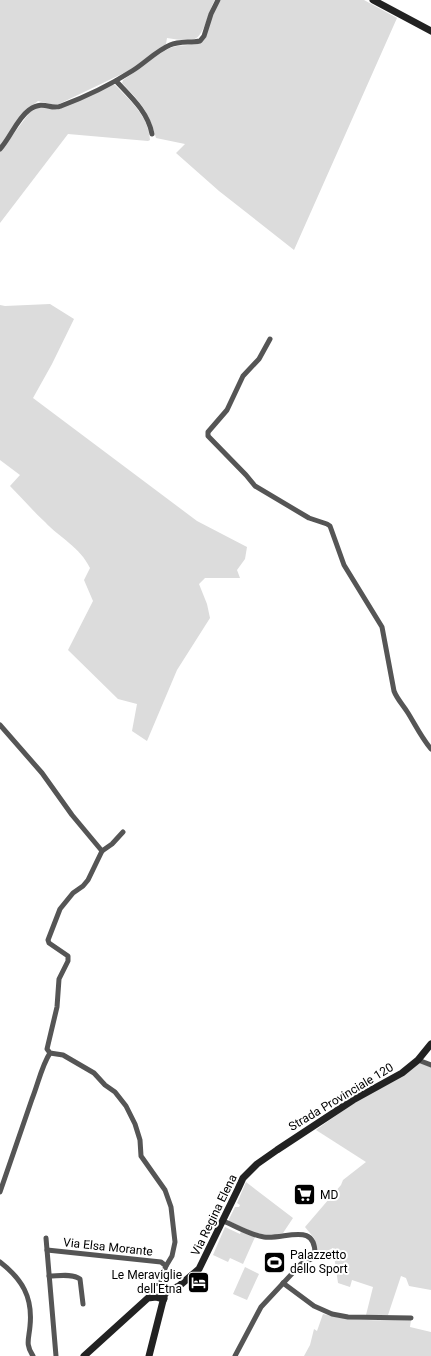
<svg xmlns="http://www.w3.org/2000/svg" width="431" height="1356" font-family="Roboto,sans-serif">
	<style>
		.green { fill: #dcdcdc }
		.lines { fill: none; stroke-linecap: round; stroke-linejoin: round }
		.street { stroke: #555; stroke-width: 5 }
		.secondary { stroke: #222; stroke-width: 7 }
		.labels { text-anchor: middle; stroke-width: 4; stroke-linejoin: round; paint-order: stroke }
		.street-label { font-size: 12px; fill: #000; stroke: #fff }
		.poi-label { font-size: 12px; fill: #000; stroke: #fff; text-anchor: start }
	</style>
	<rect width="100%" height="100%" fill="#fff"/>
	<g class="green">
		<path d="M0,0H215C208,10 205,38 192,40C184,41 175,39 167,38L166,44L128,71L59,104L55,105L38,101L24,112L0,147Z"/>
		<path d="M221,0H364L397,18L294,250L219,191L176,153L185,144L156,138C149,111 140,102 122,83L123,80C139,70 153,56 170,48C180,44 191,46 201,43L216,6Z"/>
		<path d="M112,85H115C130,100 149,117 150,140L148,141L68,134L0,223V152L30,112L40,107L57,110Z"/>
		<path d="M50,304L74,319L52,364L33,398L197,521L247,547L245,559L237,570L240,578H205L199,584L207,604L210,618L177,670L147,741L132,731L137,704L118,699L68,650L93,601L84,580L90,568C80,547 60,538 45,522C33,511 22,498 10,486L20,475L0,460V305L5,306Z"/>
		<path d="M419,1063L431,1067V1290L409,1286L406,1278L401,1276L388,1315H366L373,1287L352,1280L350,1287L338,1283L333,1248L319,1255L314,1238L305,1227L341,1185L343,1180L366,1162L316,1130C330,1120 344,1109 359,1100C380,1087 400,1081 419,1063Z"/>
		<path d="M246,1182L293,1218L283,1233C264,1240 247,1229 229,1221V1219L235,1207H239L240,1205L237,1203Z"/>
		<path d="M225,1227L240,1234L241,1231L255,1237L243,1264L230,1258L228,1262L213,1255Z"/>
		<path d="M245,1267L259,1274L247,1300L233,1294Z"/>
		<path d="M323,1314C352,1322 381,1320 411,1320L410,1327L431,1332V1356H304L310,1345L314,1329L317,1331Z"/>
	</g>
	<g class="lines">
		<g class="street">
			<path d="M116,81C131,97 148,112 152,134"/>
			<path d="M0,149C10,138 17,119 29,110C45,99 50,111 61,106C85,97 110,85 132,71C145,63 156,51 170,45C179,41 190,43 200,41L204,36L211,14L218,0"/>
			<path d="M270,339L259,359L243,376L227,410L208,432V436L246,475L255,486L309,518L327,524L330,526L344,565L382,627L394,691C397,699 403,705 408,713C416,726 421,737 431,749"/>
			<path d="M0,725L42,773L72,815L102,851"/>
			<path d="M123,832L112,844L102,851L88,880L83,886L73,893L60,909L48,940L49,943L68,956V961L59,979L57,1007L47,1049L50,1053L63,1055L94,1073L105,1085L115,1092L126,1106L135,1124L140,1140L141,1156L165,1190L171,1207L175,1242L172,1256L166,1266L160,1281V1285L165,1293"/>
			<path d="M418,1060L431,1065"/>
			<path d="M0,1192L32,1099C38,1084 42,1065 50,1053"/>
			<path d="M223,1221C236,1226 250,1235 264,1237C285,1240 317,1220 315,1257L301,1264L261,1307L235,1356"/>
			<path d="M46,1238L56,1356"/>
			<path d="M47,1250L161,1262L166,1266"/>
			<path d="M0,1262C22,1279 33,1297 30,1326C29,1339 25,1344 33,1356"/>
			<path d="M49,1276C58,1276 72,1273 80,1279L83,1304"/>
			<path d="M283,1283L314,1306L332,1314L348,1317L411,1318"/>
		</g>
		<g class="secondary">
			<path d="M373,0L431,31"/>
			<path d="M84,1356L148,1298L156,1297L164,1299"/>
			<path d="M149,1356L165,1293L179,1286L199,1269L238,1189L243,1178L257,1164L277,1150L353,1100L402,1073L418,1060L431,1044"/>
		</g>
	</g>
	<defs>
		<symbol id="supermarket-square" viewBox="-11 -11 22 22"><rect x="-9" y="-9" width="18" height="18" rx="4" fill="#000" stroke="#fff"/><path d="M-6-5.5h2.5l.6 2H6L4.5 2H-2.5L-4.4-4H-6ZM-1.5 3.2a1.3 1.3 0 1 0 .1 0ZM3 3.2a1.3 1.3 0 1 0 .1 0Z" fill="#fff"/></symbol>
		<symbol id="stadium-square" viewBox="-11 -11 22 22"><rect x="-9" y="-9" width="18" height="18" rx="4" fill="#000" stroke="#fff"/><path d="M0-5a6.5 5 0 1 0 0 10a6.5 5 0 1 0 0-10ZM-3.5-1.8h7v3.6h-7Z" fill="#fff"/></symbol>
		<symbol id="hotel-square" viewBox="-11 -11 22 22"><rect x="-9" y="-9" width="18" height="18" rx="4" fill="#000" stroke="#fff"/><path d="M-6-4.5h1.5V1H6V5H4.5V3h-9V5H-6ZM-4 0a1.8 1.8 0 1 1 3.6 0ZM.5 0V-2.5h3Q6-2.5 6 0Z" fill="#fff"/></symbol>
	</defs>
	<g fill-rule="evenodd">
		<use href="#supermarket-square" x="292" y="1182" width="25" height="25"/>
		<use href="#stadium-square" x="262" y="1250" width="25" height="25"/>
		<use href="#hotel-square" x="186" y="1270" width="25" height="25"/>
	</g>
	<g class="labels">
		<g class="street-label">
			<text transform="translate(341 1097) rotate(-31)" y="4">Strada Provinciale 120</text>
			<text transform="translate(214 1215) rotate(-64)" y="4">Via Regina Elena</text>
			<text transform="translate(108 1247) rotate(6)" y="4">Via Elsa Morante</text>
		</g>
		<g class="poi-label">
			<text x="320" y="1199">MD</text>
			<text x="290" y="1259">Palazzetto<tspan x="290" dy="14">dello Sport</tspan></text>
			<text x="182" y="1279" text-anchor="end">Le Meraviglie<tspan x="182" dy="14">dell'Etna</tspan></text>
		</g>
	</g>
</svg>
